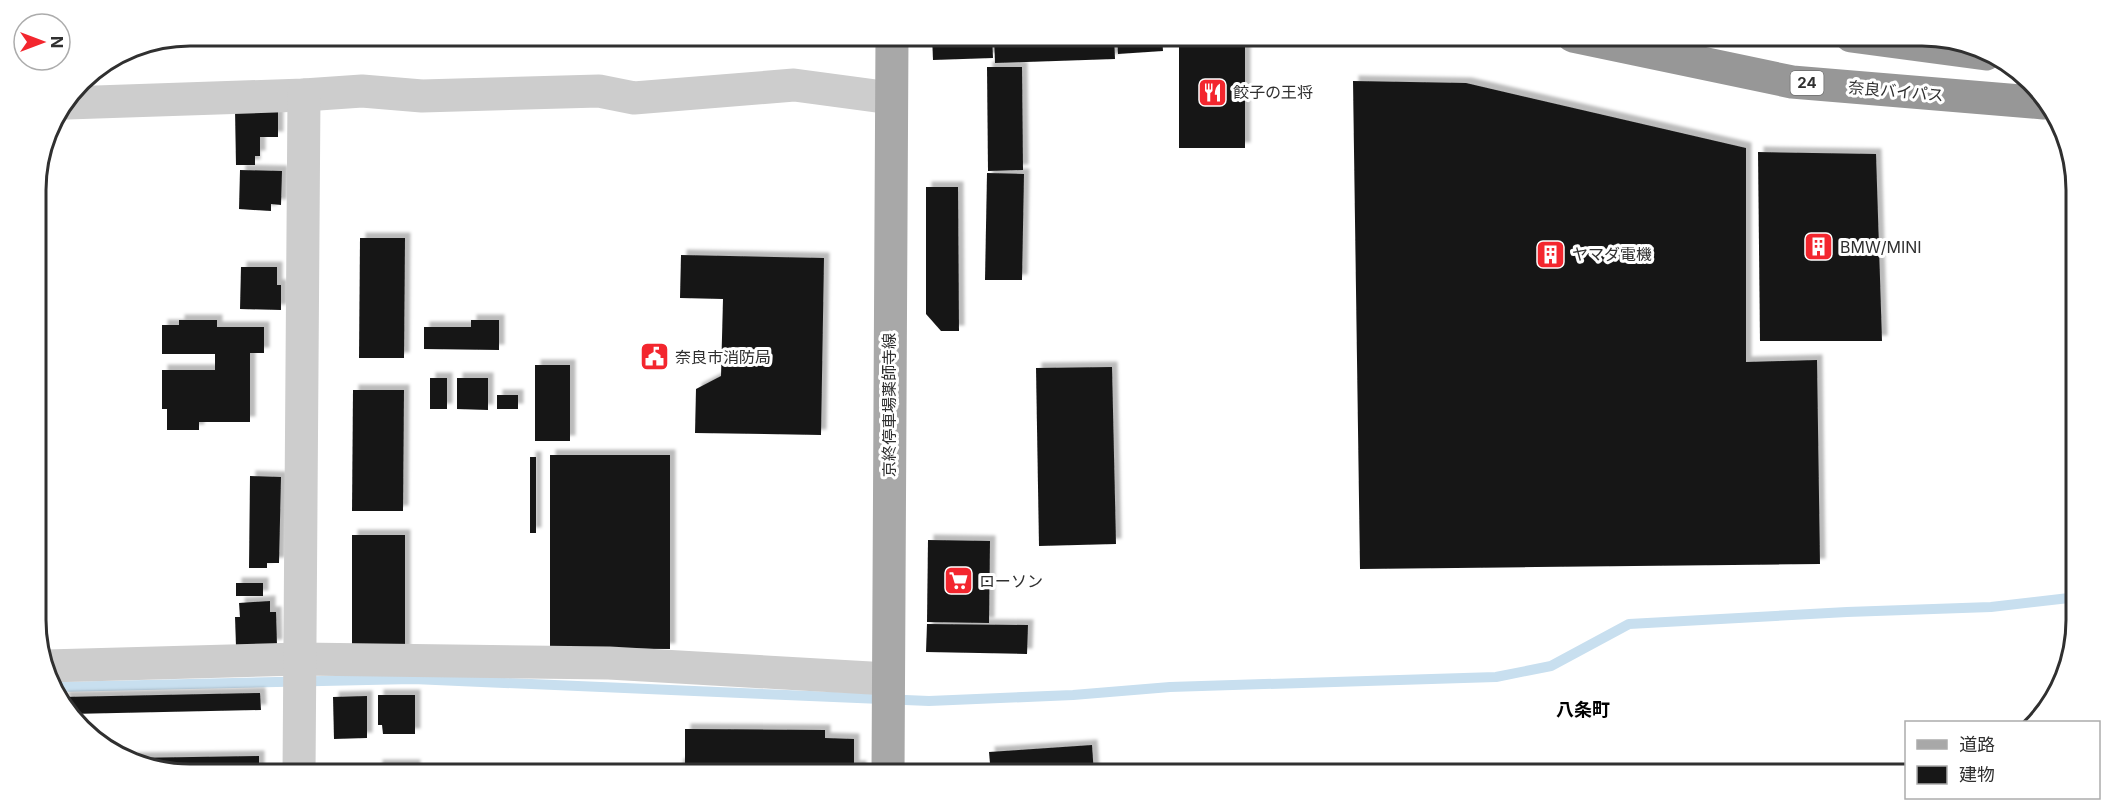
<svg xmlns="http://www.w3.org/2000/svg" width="2112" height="811" font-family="Inter,'Noto Sans JP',sans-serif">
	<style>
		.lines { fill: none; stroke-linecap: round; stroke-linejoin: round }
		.stream { stroke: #c8dfef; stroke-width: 10 }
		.building { fill: #171717; filter: url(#shadow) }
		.minor { stroke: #cdcdcd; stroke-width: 33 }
		.major { stroke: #a8a8a8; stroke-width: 33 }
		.highway { stroke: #979797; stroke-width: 33 }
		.labels { text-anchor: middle; stroke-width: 6; stroke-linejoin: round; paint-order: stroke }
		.shield { fill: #fff; stroke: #6e6e6e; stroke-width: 1.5 }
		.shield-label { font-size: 15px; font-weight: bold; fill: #303030 }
		.street-label { font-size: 16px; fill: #303030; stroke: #fff }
		.poi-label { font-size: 16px; fill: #303030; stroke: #fff; text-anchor: start }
		.neighbourhood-label { font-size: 18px; font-weight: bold; fill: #000; stroke: #fff }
		.rim { fill: none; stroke: #303030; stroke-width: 3 }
	</style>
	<defs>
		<filter id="shadow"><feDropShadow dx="5.5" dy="-5.5" stdDeviation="1.5" flood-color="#0004"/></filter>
	</defs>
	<rect width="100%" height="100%" fill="#fff"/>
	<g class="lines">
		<path class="stream" d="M57,687L413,679L929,701L1073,695L1170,687L1496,677L1551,666L1629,624L1847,612L1991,607L2069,598"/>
	</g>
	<g class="building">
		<path d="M932,36H992L993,58L933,60Z"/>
		<path d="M994,36H1114L1115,59L995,63Z"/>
		<path d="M1117,36H1162L1163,51L1118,54Z"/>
		<rect x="1179" y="36" width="66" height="112"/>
		<path d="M987,67H1022L1023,170L988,171Z"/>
		<path d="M1353,81L1466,83L1746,148V362L1817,360L1820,564L1360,569Z"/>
		<path d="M235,110L278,111V137H260V156H255V165H236Z"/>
		<path d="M1758,152L1876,154L1882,341H1760Z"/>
		<path d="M240,170L282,171L281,205L271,204V211L239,209Z"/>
		<path d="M987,173L1024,174L1022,280H985Z"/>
		<path d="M926,187H958L959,331H941L926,314Z"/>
		<path d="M360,238H405L404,358H359Z"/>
		<path d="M681,255L824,258L821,435L695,433L696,389L721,376L723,299L680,298Z"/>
		<path d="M241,267H277V285H281V310L240,309Z"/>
		<path d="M179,320H217V327H264V353H250V422H199V430H167V409H162V370H215V354H162V325H179Z"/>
		<path d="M471,320H499V350L424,349V327H471Z"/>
		<rect x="535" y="365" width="35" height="76"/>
		<path d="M1112,367L1116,544L1039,546L1036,368Z"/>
		<rect x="430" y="378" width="17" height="31"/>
		<path d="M457,378H488V410L457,409Z"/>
		<path d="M353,390H404L403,511H352Z"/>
		<rect x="497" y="395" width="21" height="14"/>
		<path d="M550,455H670V649L550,648Z"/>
		<rect x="530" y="457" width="6" height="76"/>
		<path d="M250,476L281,477L279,563H267V568H249Z"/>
		<path d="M352,535H405V656L352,653Z"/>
		<path d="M928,540L990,541L989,623L927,622Z"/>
		<rect x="236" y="583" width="27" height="13"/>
		<path d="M270,601V612H276L277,645L236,646L235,617H240L239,603Z"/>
		<path d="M927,624L1028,625L1027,654L926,652Z"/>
		<path d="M260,693L261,710L70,714L62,697Z"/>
		<path d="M378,695H415V734H383L382,725H378Z"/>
		<path d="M367,696V738L334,739L333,697Z"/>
		<path d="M685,729L825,730V738L854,739V766H861V775H678V764H685Z"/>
		<path d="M1092,745L1094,775H991L989,752Z"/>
		<path d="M259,756V775H190L141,767L128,758Z"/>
		<rect x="377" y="765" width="38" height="10"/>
	</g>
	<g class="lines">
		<g class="minor">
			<path d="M67,103L304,95L362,91L422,96L599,91L634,98L794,85L891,98"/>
			<path d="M47,666L300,659L609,663L888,679"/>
			<path d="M299,775L304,95"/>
		</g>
		<path class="major" d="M888,775L892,36"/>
		<g class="highway">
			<path d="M1573,36L1792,82L2044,103"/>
			<path d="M1851,36L1986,54"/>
		</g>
	</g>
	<defs>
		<symbol id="restaurant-square" viewBox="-11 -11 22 22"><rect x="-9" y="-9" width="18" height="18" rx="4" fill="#f3262e" stroke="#fff"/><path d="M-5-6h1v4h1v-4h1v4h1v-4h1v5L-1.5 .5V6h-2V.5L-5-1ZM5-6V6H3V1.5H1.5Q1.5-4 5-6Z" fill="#fff"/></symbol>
		<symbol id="building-square" viewBox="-11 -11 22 22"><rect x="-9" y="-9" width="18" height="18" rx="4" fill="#f3262e" stroke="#fff"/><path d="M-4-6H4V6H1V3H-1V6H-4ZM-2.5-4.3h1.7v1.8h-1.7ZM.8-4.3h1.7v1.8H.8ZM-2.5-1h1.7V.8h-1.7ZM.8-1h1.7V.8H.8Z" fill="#fff"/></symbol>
		<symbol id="civic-square" viewBox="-11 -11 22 22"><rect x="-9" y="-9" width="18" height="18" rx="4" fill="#f3262e" stroke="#fff"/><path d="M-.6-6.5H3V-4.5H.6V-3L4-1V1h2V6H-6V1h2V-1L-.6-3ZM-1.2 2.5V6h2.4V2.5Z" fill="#fff"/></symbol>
		<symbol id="supermarket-square" viewBox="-11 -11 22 22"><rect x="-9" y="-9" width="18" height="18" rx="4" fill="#f3262e" stroke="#fff"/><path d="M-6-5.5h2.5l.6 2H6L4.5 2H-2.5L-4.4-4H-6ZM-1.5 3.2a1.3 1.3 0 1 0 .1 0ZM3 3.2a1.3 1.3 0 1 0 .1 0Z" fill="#fff"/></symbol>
	</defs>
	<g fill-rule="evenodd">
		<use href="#restaurant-square" x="1196" y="76" width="33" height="33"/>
		<use href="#building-square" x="1802" y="230" width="33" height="33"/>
		<use href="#building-square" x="1534" y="238" width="33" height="33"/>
		<use href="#civic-square" x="638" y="340" width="33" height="33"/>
		<use href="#supermarket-square" x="942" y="564" width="33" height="33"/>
	</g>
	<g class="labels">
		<rect class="shield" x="1790.5" y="71" width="33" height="24" rx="4.5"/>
		<g class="shield-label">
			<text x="1807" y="88">24</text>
		</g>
		<g class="street-label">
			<text transform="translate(1896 91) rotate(5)" y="6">奈良バイパス</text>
			<text transform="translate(889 405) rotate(-90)" y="6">京終停車場薬師寺線</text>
		</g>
		<g class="poi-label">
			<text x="1233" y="98">餃子の王将</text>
			<text x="1840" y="253">BMW/MINI</text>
			<text x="1572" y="260">ヤマダ電機</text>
			<text x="675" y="363">奈良市消防局</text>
			<text x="979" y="587">ローソン</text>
		</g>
		<g class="neighbourhood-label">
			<text x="1583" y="716">八条町</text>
		</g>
	</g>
	<path d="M0 0H2112V811H0ZM190 46H1922A144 144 0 0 1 2066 190V620A144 144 0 0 1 1922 764H190A144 144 0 0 1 46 620V190A144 144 0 0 1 190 46Z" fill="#fff" fill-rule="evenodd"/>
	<path class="rim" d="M190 46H1922A144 144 0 0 1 2066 190V620A144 144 0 0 1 1922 764H190A144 144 0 0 1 46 620V190A144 144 0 0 1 190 46Z"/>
	<rect x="1905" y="721" width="195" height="78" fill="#ffffff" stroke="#acacac" stroke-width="1.5"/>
	<rect x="1917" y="740" width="30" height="9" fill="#a8a8a8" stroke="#acacac" stroke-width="1.5"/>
	<text x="1959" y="751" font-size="18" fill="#303030">道路</text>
	<rect x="1917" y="766" width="30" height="18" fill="#171717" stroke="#acacac" stroke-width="1.5"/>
	<text x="1959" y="781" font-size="18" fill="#303030">建物</text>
	<g transform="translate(42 42) rotate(90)"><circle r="28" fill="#ffffff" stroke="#acacac" stroke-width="1.5"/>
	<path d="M0-4.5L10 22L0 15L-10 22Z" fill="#f3262e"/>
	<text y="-9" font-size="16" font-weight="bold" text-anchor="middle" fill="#303030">N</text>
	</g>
</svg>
